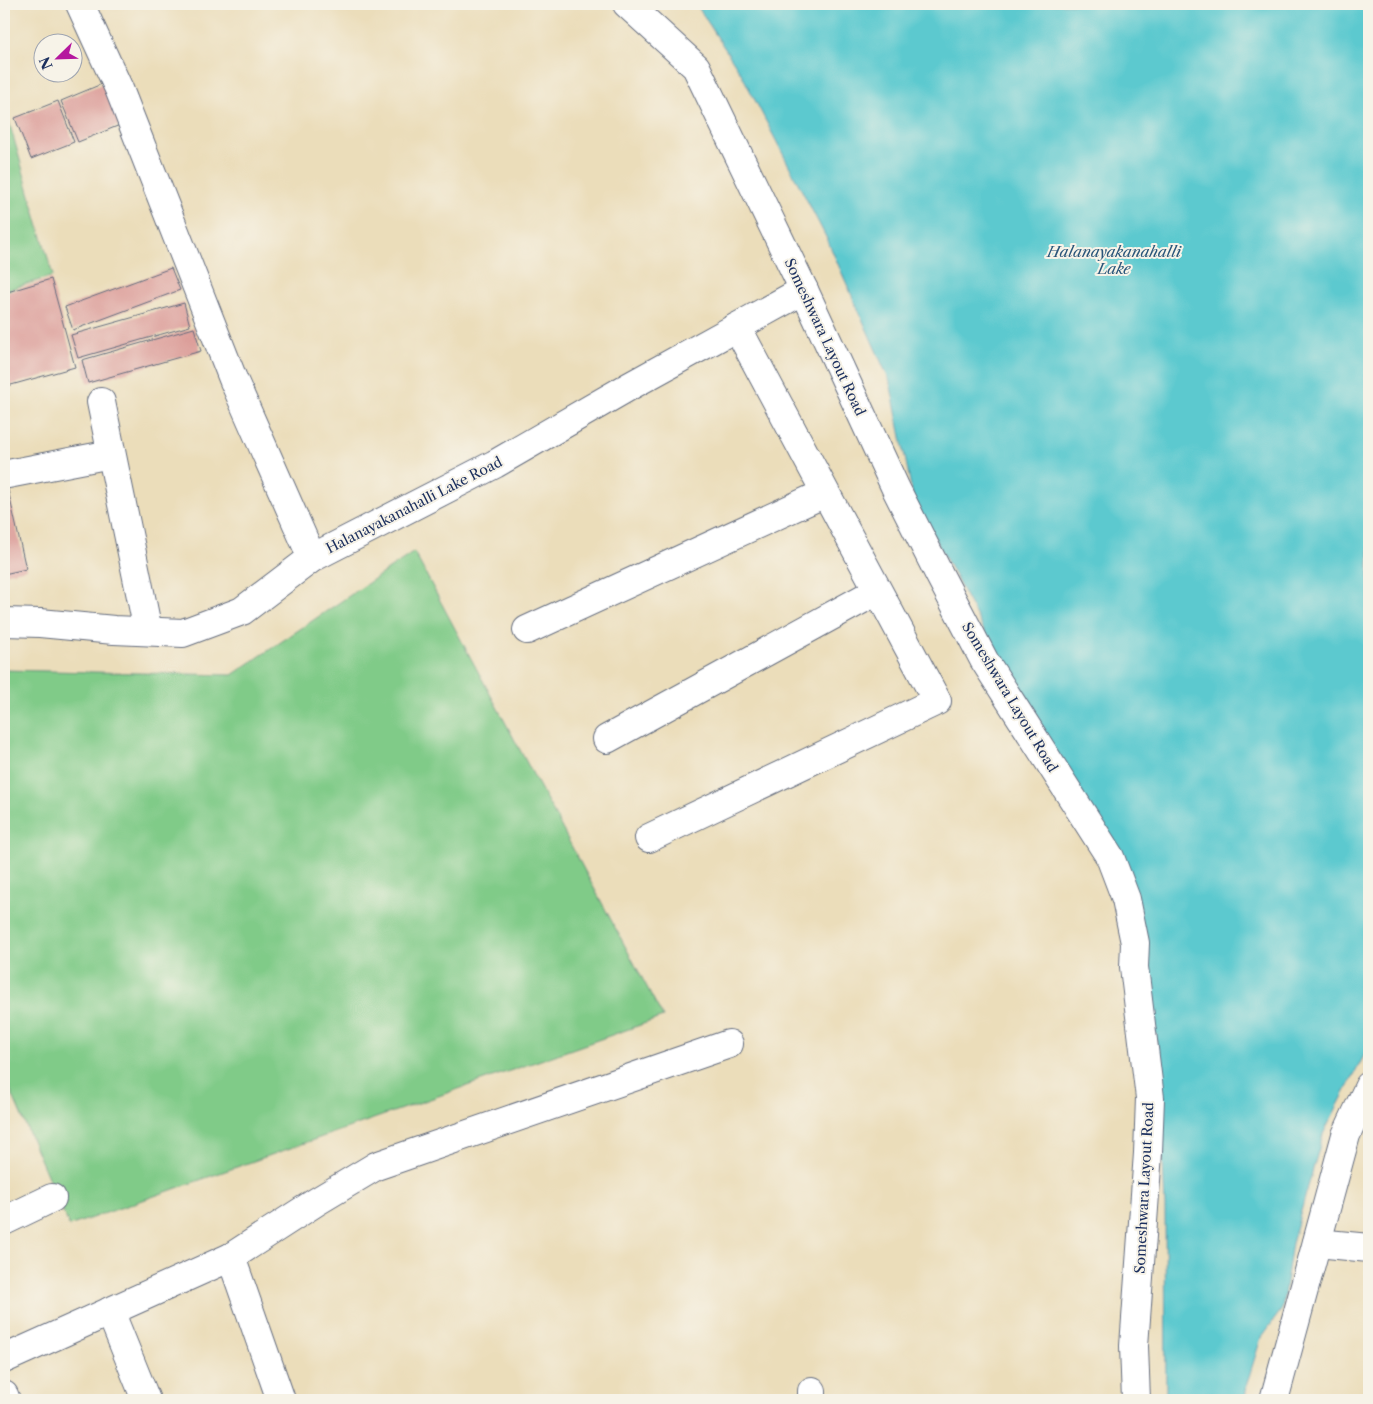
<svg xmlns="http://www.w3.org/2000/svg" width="1373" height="1404" font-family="'Libre Caslon Text',serif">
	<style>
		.green { fill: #80cb88; stroke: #4e7d73 }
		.water { fill: #5bc9cf; stroke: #3b7c96 }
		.building { fill: #dc9d99 }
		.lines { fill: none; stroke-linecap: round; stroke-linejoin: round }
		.minor-casing { stroke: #646c7e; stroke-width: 30 }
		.minor { stroke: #fff; stroke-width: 28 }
		.labels { text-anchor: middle; stroke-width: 4; stroke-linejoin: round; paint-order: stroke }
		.street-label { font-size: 14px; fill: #1b2f5e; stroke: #f7f3e8 }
		.water-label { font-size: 15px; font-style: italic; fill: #2b567a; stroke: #f7f3e8 }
	</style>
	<rect width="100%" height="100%" fill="#f7f3e8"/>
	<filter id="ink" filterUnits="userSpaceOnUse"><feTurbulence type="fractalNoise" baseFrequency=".02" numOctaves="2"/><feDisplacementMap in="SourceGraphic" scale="10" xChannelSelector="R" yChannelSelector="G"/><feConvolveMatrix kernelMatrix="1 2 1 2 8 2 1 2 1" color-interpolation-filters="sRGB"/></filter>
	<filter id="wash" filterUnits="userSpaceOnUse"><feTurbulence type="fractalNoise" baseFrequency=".0096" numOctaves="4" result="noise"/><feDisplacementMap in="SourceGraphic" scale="20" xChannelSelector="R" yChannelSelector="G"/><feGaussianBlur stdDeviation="1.12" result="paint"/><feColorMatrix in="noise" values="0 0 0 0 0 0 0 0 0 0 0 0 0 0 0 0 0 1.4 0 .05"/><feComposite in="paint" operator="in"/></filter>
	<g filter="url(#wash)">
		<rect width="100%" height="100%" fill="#ebddba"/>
		<g class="green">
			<path d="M4,104L53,276L4,291Z"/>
			<path d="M414,552L663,1017L69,1226L4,1075V670L232,675Z"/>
		</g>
		<path class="water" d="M696,4H1369V1046L1323,1134L1292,1243L1282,1309L1261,1338L1247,1383L1245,1400H1166L1165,1206L1158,1049L1150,1012L1147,937L913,497L890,382L826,237L742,75Z"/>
		<g id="blocks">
			<g class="building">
				<path d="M104,83L120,125L78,142L61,101Z"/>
				<path d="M58,101L74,142L31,159L15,118Z"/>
				<path d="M171,268L180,290L73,330L65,307Z"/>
				<path d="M51,279L75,367L4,387V293Z"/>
				<path d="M184,303L190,326L78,358L71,335Z"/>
				<path d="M194,328L201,351L88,383L82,360Z"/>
				<path d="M6,481L26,569L4,574V482Z"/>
			</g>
		</g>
	</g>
	<g filter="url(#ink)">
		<use href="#blocks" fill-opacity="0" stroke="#646c7e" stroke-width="1"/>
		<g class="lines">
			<defs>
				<g id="minor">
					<path d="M80,4L119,89L233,379L312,558"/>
					<path d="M627,4L696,67L804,290L896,489L939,574L984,660L1110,857L1126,899L1135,943L1134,967L1150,1098L1148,1153L1134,1346L1136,1400"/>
					<path d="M101,402L148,631"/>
					<path d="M8,474L111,454"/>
					<path d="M4,622L40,623L114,630L183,633L242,611L312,558L495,464L630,386L804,290"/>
					<path d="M527,630L825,493"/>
					<path d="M607,739L877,591"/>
					<path d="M649,838L937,701L737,327"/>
					<path d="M4,1221L52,1198"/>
					<path d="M1317,1243L1369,1248"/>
					<path d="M231,1257L316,1202L376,1166L729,1044"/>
					<path d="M110,1311L146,1400"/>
					<path d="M4,1359L231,1257L281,1400"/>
					<path d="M4,1395L6,1400"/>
					<path d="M812,1400V1391"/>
					<path d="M1274,1400L1346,1135L1369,1086"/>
				</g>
			</defs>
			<use href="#minor" class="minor-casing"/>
			<use href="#minor" class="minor"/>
		</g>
	</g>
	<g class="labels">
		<g class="street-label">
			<text transform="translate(825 337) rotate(65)" y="5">Someshwara Layout Road</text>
			<text transform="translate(414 505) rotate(-27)" y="5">Halanayakanahalli Lake Road</text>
			<text transform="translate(1010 697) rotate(59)" y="5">Someshwara Layout Road</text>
			<text transform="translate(1144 1188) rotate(-87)" y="5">Someshwara Layout Road</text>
		</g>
		<g class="water-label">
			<text x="1114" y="257">Halanayakanahalli<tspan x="1114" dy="17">Lake</tspan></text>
		</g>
	</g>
	<rect width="1373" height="1404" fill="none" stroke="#f7f3e8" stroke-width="20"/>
	<g transform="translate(58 58) rotate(247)"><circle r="24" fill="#f7f3e8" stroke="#9fa5b1"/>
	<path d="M0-4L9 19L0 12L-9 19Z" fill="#b5179e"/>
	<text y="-8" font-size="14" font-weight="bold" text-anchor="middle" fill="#1b2f5e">N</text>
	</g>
</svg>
